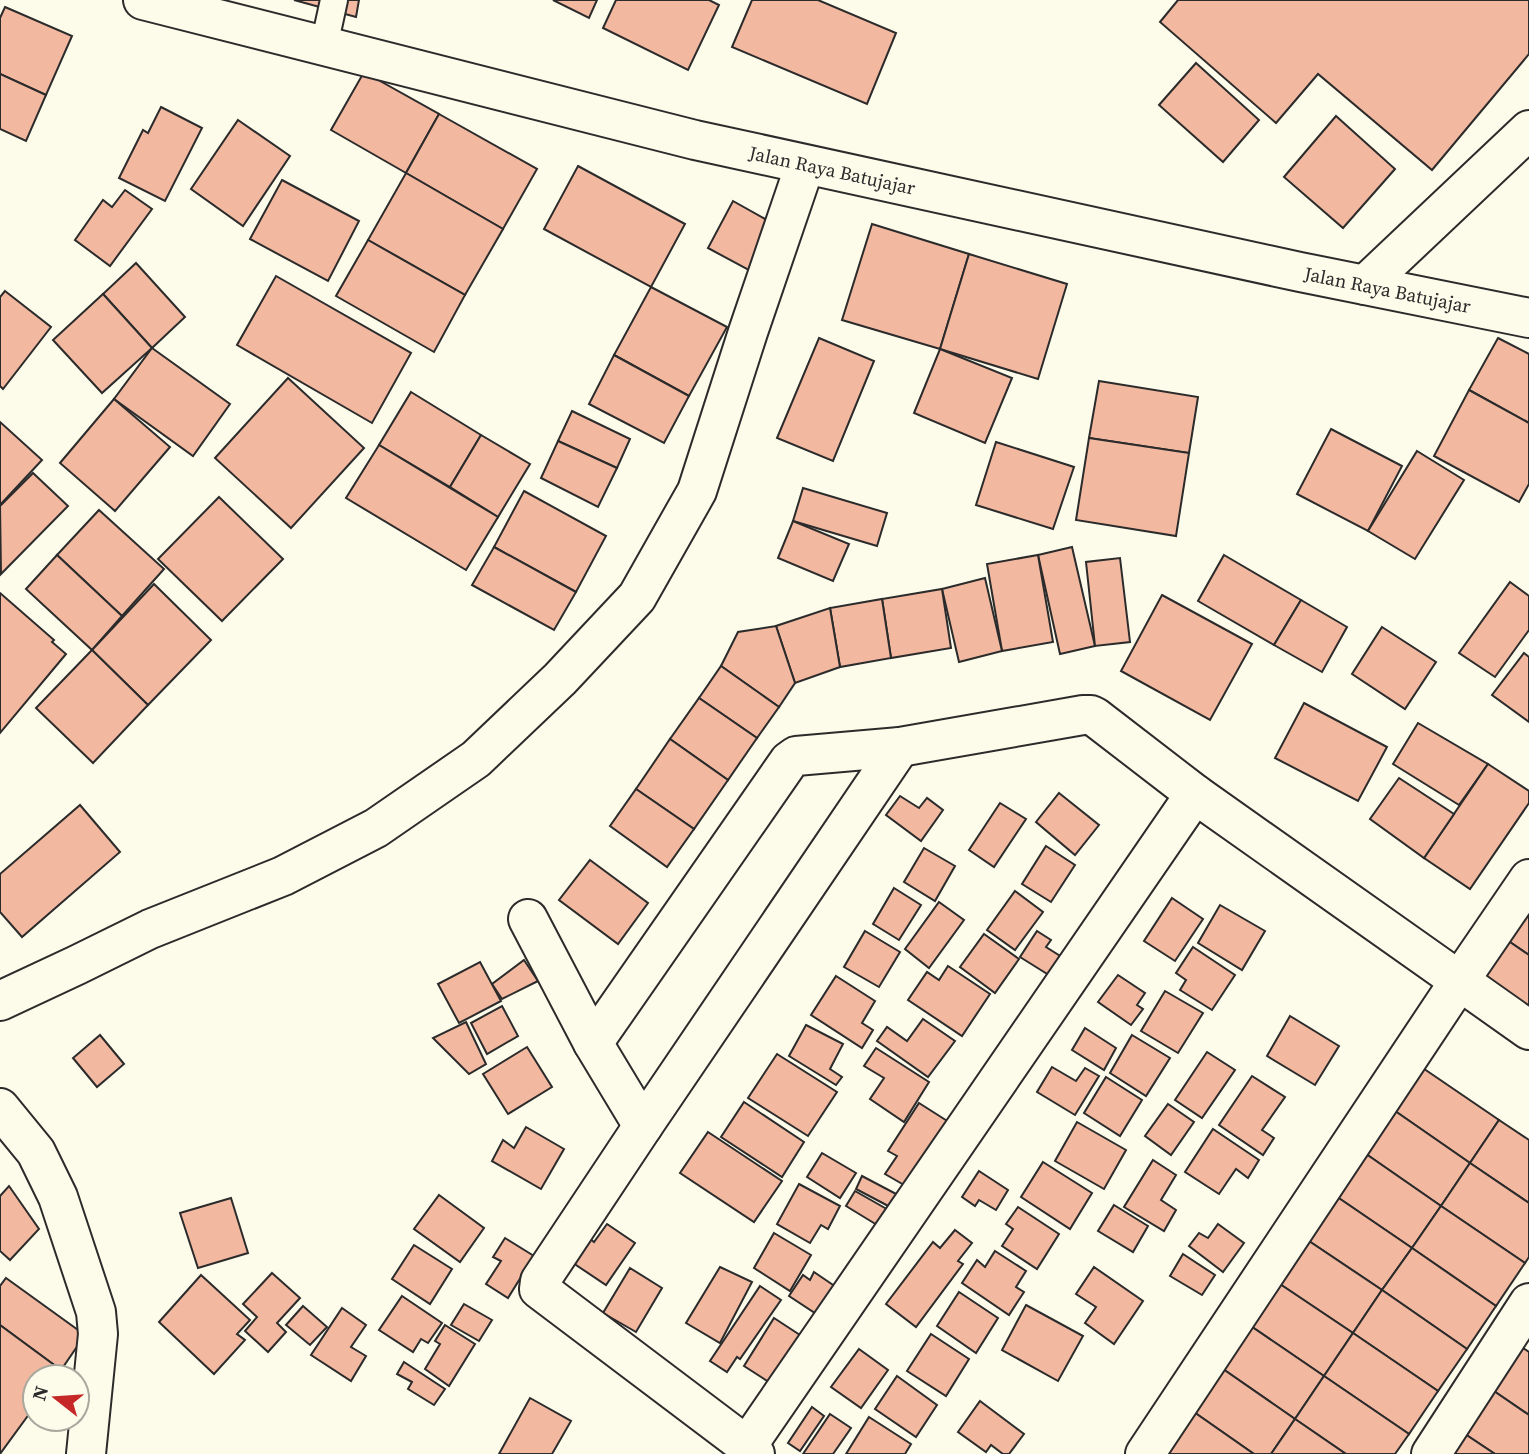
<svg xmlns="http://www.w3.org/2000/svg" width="1529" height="1454" font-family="'Source Serif 4',serif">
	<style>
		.building { fill: #f2b8a0; stroke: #2b2b2b; stroke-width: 2 }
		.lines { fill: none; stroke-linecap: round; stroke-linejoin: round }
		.service-casing { stroke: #2b2b2b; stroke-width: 30 }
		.minor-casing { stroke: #2b2b2b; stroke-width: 42 }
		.trunk-casing { stroke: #2b2b2b; stroke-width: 42 }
		.service { stroke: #fdfbea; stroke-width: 26 }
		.minor { stroke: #fdfbea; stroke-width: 38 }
		.trunk { stroke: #fdfbea; stroke-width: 38 }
		.labels { text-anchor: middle; stroke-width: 5; stroke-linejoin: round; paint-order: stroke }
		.street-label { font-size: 19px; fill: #2b2b2b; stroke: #fdfbea }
	</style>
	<rect width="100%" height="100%" fill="#fdfbea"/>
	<g class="building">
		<path d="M294,0H359L356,17Z"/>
		<path d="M553,0H597L589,18Z"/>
		<path d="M616,0H709L719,5L688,70L603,28Z"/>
		<path d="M752,0H818L896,33L867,104L732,47Z"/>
		<path d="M1178,0H1529V54L1432,170L1318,74L1276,123L1160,22Z"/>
		<path d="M5,7L72,36L46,95L0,74V18Z"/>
		<path d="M1196,63L1259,120L1223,162L1159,105Z"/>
		<path d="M364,72L439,114L406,173L331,130Z"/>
		<path d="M0,74L46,95L26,141L0,129Z"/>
		<path d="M161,107L202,128L165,201L119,178L143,130L148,133Z"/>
		<path d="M439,114L537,169L503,229L406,173Z"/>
		<path d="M1336,116L1395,169L1343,228L1284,177Z"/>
		<path d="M238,120L290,156L243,226L191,189Z"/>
		<path d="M578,166L685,224L651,287L544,229Z"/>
		<path d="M406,173L503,229L465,295L368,240Z"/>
		<path d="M282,180L359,221L328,281L250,239Z"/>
		<path d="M125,190L152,209L110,266L75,240L103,200L112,207Z"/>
		<path d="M733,201L783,229L758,275L708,248Z"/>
		<path d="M872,224L969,254L940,349L842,320Z"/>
		<path d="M368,240L465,295L434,352L336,296Z"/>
		<path d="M969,254L1067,284L1038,379L940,349Z"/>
		<path d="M136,263L185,317L152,348L103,294Z"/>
		<path d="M276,276L411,353L372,423L237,345Z"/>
		<path d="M651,287L727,327L689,396L614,355Z"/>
		<path d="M5,291L51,327L3,389L0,386V297Z"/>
		<path d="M103,294L152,348L102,393L53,340Z"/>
		<path d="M819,338L874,361L833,461L777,438Z"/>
		<path d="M1498,338L1529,354V423L1469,390Z"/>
		<path d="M152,348L230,404L193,456L114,399Z"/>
		<path d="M940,349L1012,378L985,443L914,413Z"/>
		<path d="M614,355L689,396L664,443L589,404Z"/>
		<path d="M288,378L364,448L291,528L215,458Z"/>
		<path d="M1099,381L1198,397L1189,453L1089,438Z"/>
		<path d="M1469,390L1529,423V484L1519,502L1434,456Z"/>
		<path d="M411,392L481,435L450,487L379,445Z"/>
		<path d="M114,399L170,447L115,511L60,463Z"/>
		<path d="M572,411L630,439L617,468L558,441Z"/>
		<path d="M0,422L42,460L0,505Z"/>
		<path d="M1331,429L1402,466L1368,531L1297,494Z"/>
		<path d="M481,435L530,464L498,517L450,487Z"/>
		<path d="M1089,438L1189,453L1176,536L1076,520Z"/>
		<path d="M558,441L617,468L598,507L541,478Z"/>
		<path d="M996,442L1074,467L1053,529L976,505Z"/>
		<path d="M379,445L498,517L466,570L346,498Z"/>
		<path d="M1417,451L1464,480L1415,559L1368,531Z"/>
		<path d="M33,473L68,506L1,574L0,506Z"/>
		<path d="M803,488L887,513L877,546L793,521Z"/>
		<path d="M524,491L606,536L576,592L494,547Z"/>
		<path d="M219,497L283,559L222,621L158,559Z"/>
		<path d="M99,510L164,569L122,616L57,555Z"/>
		<path d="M793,521L849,544L833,581L778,558Z"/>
		<path d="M494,547L576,592L554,630L472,585Z"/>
		<path d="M1072,547L1095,646L1060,654L1038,555Z"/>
		<path d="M57,555L122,616L92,650L26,589Z"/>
		<path d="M1038,555L1053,642L1002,651L987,564Z"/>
		<path d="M1224,555L1301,600L1274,645L1198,601Z"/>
		<path d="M1120,558L1130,642L1095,646L1086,562Z"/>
		<path d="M985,578L1002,651L959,662L942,589Z"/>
		<path d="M1510,582L1529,596V630L1495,677L1459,653Z"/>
		<path d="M154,584L211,640L148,705L92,650Z"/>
		<path d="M942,589L951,648L891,658L882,599Z"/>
		<path d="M0,593L54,640L52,642L66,654L0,733Z"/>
		<path d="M1162,595L1252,644L1210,720L1121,671Z"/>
		<path d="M882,599L891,658L840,667L830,608Z"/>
		<path d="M1301,600L1347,627L1322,672L1274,645Z"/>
		<path d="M830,608L840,667L795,683L776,626Z"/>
		<path d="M776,626L795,683L779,707L721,666L738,632Z"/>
		<path d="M1382,627L1436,662L1405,709L1352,674Z"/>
		<path d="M92,650L148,705L93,763L36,708Z"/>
		<path d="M1524,653L1529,657V722L1492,695Z"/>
		<path d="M721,666L779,707L757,738L699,698Z"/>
		<path d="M699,698L757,738L728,780L670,739Z"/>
		<path d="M1304,703L1387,747L1358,801L1275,758Z"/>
		<path d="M1418,723L1488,764L1459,805L1393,764Z"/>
		<path d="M670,739L728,780L694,829L636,789Z"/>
		<path d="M1488,764L1529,791V803L1470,889L1424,858Z"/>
		<path d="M1399,778L1454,814L1424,858L1370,819Z"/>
		<path d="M636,789L694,829L667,867L610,826Z"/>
		<path d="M1059,793L1099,825L1075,855L1036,822Z"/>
		<path d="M900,796L919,808L927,798L943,810L921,841L886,815Z"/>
		<path d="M1000,803L1026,819L994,867L969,850Z"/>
		<path d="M80,805L120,852L22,937L0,912V874Z"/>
		<path d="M1046,846L1075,865L1051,902L1022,884Z"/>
		<path d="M924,848L955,866L935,901L904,882Z"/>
		<path d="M590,860L648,903L618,944L559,900Z"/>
		<path d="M894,888L921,905L899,940L873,924Z"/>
		<path d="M1015,891L1043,912L1015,950L987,930Z"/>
		<path d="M1172,898L1203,919L1175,961L1144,941Z"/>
		<path d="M939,902L964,920L929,968L905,949Z"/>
		<path d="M1220,905L1265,931L1242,970L1198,943Z"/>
		<path d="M1529,908V955L1507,940Z"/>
		<path d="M865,931L900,952L879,987L844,967Z"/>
		<path d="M1037,931L1051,940L1046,947L1065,959L1052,977L1020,957Z"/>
		<path d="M984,934L1019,959L995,993L960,967Z"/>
		<path d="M1507,940L1529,955V1018L1478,983Z"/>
		<path d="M1193,947L1235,975L1212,1010L1180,990L1186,980L1176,973Z"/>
		<path d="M524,960L538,981L502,999L492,984Z"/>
		<path d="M480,962L501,1001L459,1023L438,984Z"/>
		<path d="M948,966L990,994L962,1036L908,1000L927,972L939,980Z"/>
		<path d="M1118,975L1145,993L1137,1005L1143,1009L1131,1025L1098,1002Z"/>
		<path d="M836,976L875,1001L862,1023L873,1030L862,1048L811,1015Z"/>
		<path d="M1165,991L1203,1013L1178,1053L1141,1031Z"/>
		<path d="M502,1006L518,1036L487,1054L471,1023Z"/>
		<path d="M1290,1016L1339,1046L1315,1085L1267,1056Z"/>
		<path d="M923,1019L955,1041L928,1077L877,1041L887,1027L907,1041Z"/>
		<path d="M466,1022L486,1064L469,1074L433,1038Z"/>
		<path d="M806,1025L843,1044L830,1069L842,1077L836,1085L789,1056Z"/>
		<path d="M1085,1028L1116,1048L1104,1070L1072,1050Z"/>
		<path d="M100,1035L124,1064L97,1087L73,1058Z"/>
		<path d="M1132,1035L1170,1058L1146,1096L1110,1073Z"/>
		<path d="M527,1047L552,1087L508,1114L483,1074Z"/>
		<path d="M876,1048L929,1082L904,1122L870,1099L884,1078L864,1066Z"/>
		<path d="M1207,1052L1235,1070L1202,1118L1175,1100Z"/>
		<path d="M777,1054L837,1092L808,1136L748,1098Z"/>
		<path d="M1414,1062L1499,1120L1470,1163L1385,1104Z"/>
		<path d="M1052,1067L1076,1081L1085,1068L1099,1076L1075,1115L1037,1092Z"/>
		<path d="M1252,1076L1285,1097L1262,1130L1274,1138L1263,1155L1219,1125Z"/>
		<path d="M1106,1077L1142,1100L1120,1136L1084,1113Z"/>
		<path d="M744,1102L804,1142L782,1177L721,1137Z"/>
		<path d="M919,1103L952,1124L911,1189L885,1174L897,1156L888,1151Z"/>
		<path d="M1168,1104L1194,1122L1171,1155L1145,1136Z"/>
		<path d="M1385,1104L1470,1163L1441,1206L1356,1147Z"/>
		<path d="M1499,1120L1529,1140V1203L1470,1163Z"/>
		<path d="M1077,1122L1126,1150L1104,1189L1055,1161Z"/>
		<path d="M526,1127L564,1149L541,1189L492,1161L503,1140L514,1148Z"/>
		<path d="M1213,1129L1259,1160L1248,1178L1236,1169L1219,1194L1185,1172Z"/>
		<path d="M708,1132L782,1181L754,1222L680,1173Z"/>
		<path d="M1356,1147L1441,1206L1412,1248L1327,1190Z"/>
		<path d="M822,1153L856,1173L840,1198L807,1177Z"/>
		<path d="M1153,1160L1176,1175L1161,1200L1176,1210L1164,1231L1124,1207Z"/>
		<path d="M1043,1162L1092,1193L1070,1229L1021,1197Z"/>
		<path d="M1470,1163L1529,1203V1257L1525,1263L1441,1206Z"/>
		<path d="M979,1171L1008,1190L996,1210L979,1200L975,1206L962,1197Z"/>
		<path d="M862,1176L900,1196L894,1209L856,1189Z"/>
		<path d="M799,1184L840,1206L828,1229L821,1225L810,1243L777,1224Z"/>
		<path d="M9,1186L39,1229L10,1260L0,1251V1196Z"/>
		<path d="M1327,1190L1412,1248L1382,1290L1297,1233Z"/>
		<path d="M855,1191L892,1212L882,1228L846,1206Z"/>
		<path d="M439,1195L484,1228L460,1262L414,1229Z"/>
		<path d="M231,1198L248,1253L198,1268L180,1213Z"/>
		<path d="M1114,1205L1148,1226L1133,1252L1098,1231Z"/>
		<path d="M1441,1206L1525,1263L1496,1306L1412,1248Z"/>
		<path d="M1018,1207L1059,1234L1037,1269L1002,1246L1013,1229L1006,1224Z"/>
		<path d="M607,1224L635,1243L606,1285L573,1263L589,1238L594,1242Z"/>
		<path d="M1218,1224L1244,1243L1223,1272L1189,1246L1199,1233L1208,1238Z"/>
		<path d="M955,1230L972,1243L958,1261L963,1264L916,1327L886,1304L933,1242L940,1248Z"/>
		<path d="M774,1233L811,1255L790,1291L754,1268Z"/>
		<path d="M1297,1233L1382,1290L1353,1333L1268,1276Z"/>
		<path d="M505,1238L534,1256L508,1298L486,1284L501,1261L493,1257Z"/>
		<path d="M414,1245L452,1269L430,1304L392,1279Z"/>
		<path d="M1412,1248L1496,1306L1467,1349L1382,1290Z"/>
		<path d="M995,1251L1026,1271L1016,1287L1024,1292L1009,1315L962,1283L977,1260L985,1267Z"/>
		<path d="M1183,1254L1215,1275L1202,1295L1170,1276Z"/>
		<path d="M720,1267L752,1282L720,1343L686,1323Z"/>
		<path d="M1094,1267L1143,1301L1114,1344L1085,1323L1096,1307L1076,1294Z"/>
		<path d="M630,1268L662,1288L636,1332L603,1313Z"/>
		<path d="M814,1272L839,1289L821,1317L789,1296L803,1275L810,1280Z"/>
		<path d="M272,1273L300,1298L277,1323L286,1332L268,1352L245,1331L257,1317L243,1304Z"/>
		<path d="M201,1275L250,1320L237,1334L245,1340L214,1374L159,1322Z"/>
		<path d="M1268,1276L1353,1333L1324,1376L1239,1318Z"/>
		<path d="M6,1278L85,1335L61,1370L0,1325V1286Z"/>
		<path d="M760,1286L781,1300L740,1359L737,1357L727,1372L710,1361Z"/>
		<path d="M1382,1290L1467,1349L1438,1391L1353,1333Z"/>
		<path d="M959,1292L998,1318L976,1353L937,1326Z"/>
		<path d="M402,1296L442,1323L428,1343L421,1339L413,1352L379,1330Z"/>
		<path d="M464,1304L492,1320L479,1341L451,1325Z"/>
		<path d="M1026,1305L1083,1336L1058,1381L1002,1350Z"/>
		<path d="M303,1306L327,1327L310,1345L286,1325Z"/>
		<path d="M342,1308L366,1325L351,1347L366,1356L351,1381L311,1355Z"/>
		<path d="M774,1318L803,1337L772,1384L744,1366Z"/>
		<path d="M1239,1318L1324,1376L1295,1419L1210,1360Z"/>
		<path d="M0,1325L61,1370L56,1377H35V1406L0,1454Z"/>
		<path d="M445,1325L475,1344L449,1386L425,1369L440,1344L435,1341Z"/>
		<path d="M1353,1333L1438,1391L1409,1434L1324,1376Z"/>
		<path d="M931,1334L969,1359L946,1396L907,1371Z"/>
		<path d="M1517,1344L1529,1352V1415L1488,1387Z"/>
		<path d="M859,1349L888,1370L861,1408L831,1387Z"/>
		<path d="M1210,1360L1295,1419L1271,1454H1254L1181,1403Z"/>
		<path d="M404,1362L445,1389L434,1405L408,1389L412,1382L397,1374Z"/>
		<path d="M897,1376L937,1405L916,1437L875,1409Z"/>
		<path d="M1324,1376L1409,1434L1395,1454H1346L1295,1419Z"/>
		<path d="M1488,1387L1529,1415V1454H1495L1459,1430Z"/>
		<path d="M530,1398L571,1421L552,1454H499Z"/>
		<path d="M980,1401L1024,1434L1009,1454H1003L991,1445L986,1452L958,1432Z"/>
		<path d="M1181,1403L1254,1454H1163Z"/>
		<path d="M812,1407L824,1416L800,1451L788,1443Z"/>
		<path d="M830,1414L851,1428L833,1454H803Z"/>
		<path d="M869,1417L911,1444L905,1454H846Z"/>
		<path d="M1295,1419L1346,1454H1271Z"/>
		<path d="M1459,1430L1495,1454H1443Z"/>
	</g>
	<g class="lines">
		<defs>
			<path id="service" d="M324,46L334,0"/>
			<g id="minor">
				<path d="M1365,285L1529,130"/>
				<path d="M528,919L593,1043L643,1126"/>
				<path d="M0,1001L77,965L150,929L283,876L376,828L476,759L560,679L637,597L697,491L748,332L805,165"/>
				<path d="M593,1043L789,761L796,756L900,747L1083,715H1091L1095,717L1195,794L1529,1030"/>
				<path d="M0,1108L36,1152L58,1197L96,1312L98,1334L86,1454"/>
				<path d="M747,1446L1195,794"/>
				<path d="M755,1454L747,1446L539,1289L540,1281L643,1126L900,747"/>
				<path d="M1145,1454L1460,980L1529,879"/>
				<path d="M1431,1454L1529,1303"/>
			</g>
			<g id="trunk">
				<path id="s1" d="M143,0L695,140L1300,272L1529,318"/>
			</g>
		</defs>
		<use href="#service" class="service-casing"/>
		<use href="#minor" class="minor-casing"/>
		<use href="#trunk" class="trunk-casing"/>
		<use href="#service" class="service"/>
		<use href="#minor" class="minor"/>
		<use href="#trunk" class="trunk"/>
	</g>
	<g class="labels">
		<g class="street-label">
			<text dy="7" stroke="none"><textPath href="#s1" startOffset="710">Jalan Raya Batujajar</textPath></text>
			<text dy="7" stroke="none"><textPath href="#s1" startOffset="1278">Jalan Raya Batujajar</textPath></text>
		</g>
	</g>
	<g transform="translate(56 1398) rotate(287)"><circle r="33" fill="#fdfbea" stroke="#a9a89e" stroke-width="2"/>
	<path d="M0-5L12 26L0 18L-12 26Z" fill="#c62828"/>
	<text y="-10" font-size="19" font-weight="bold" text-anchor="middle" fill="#2b2b2b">N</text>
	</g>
</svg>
